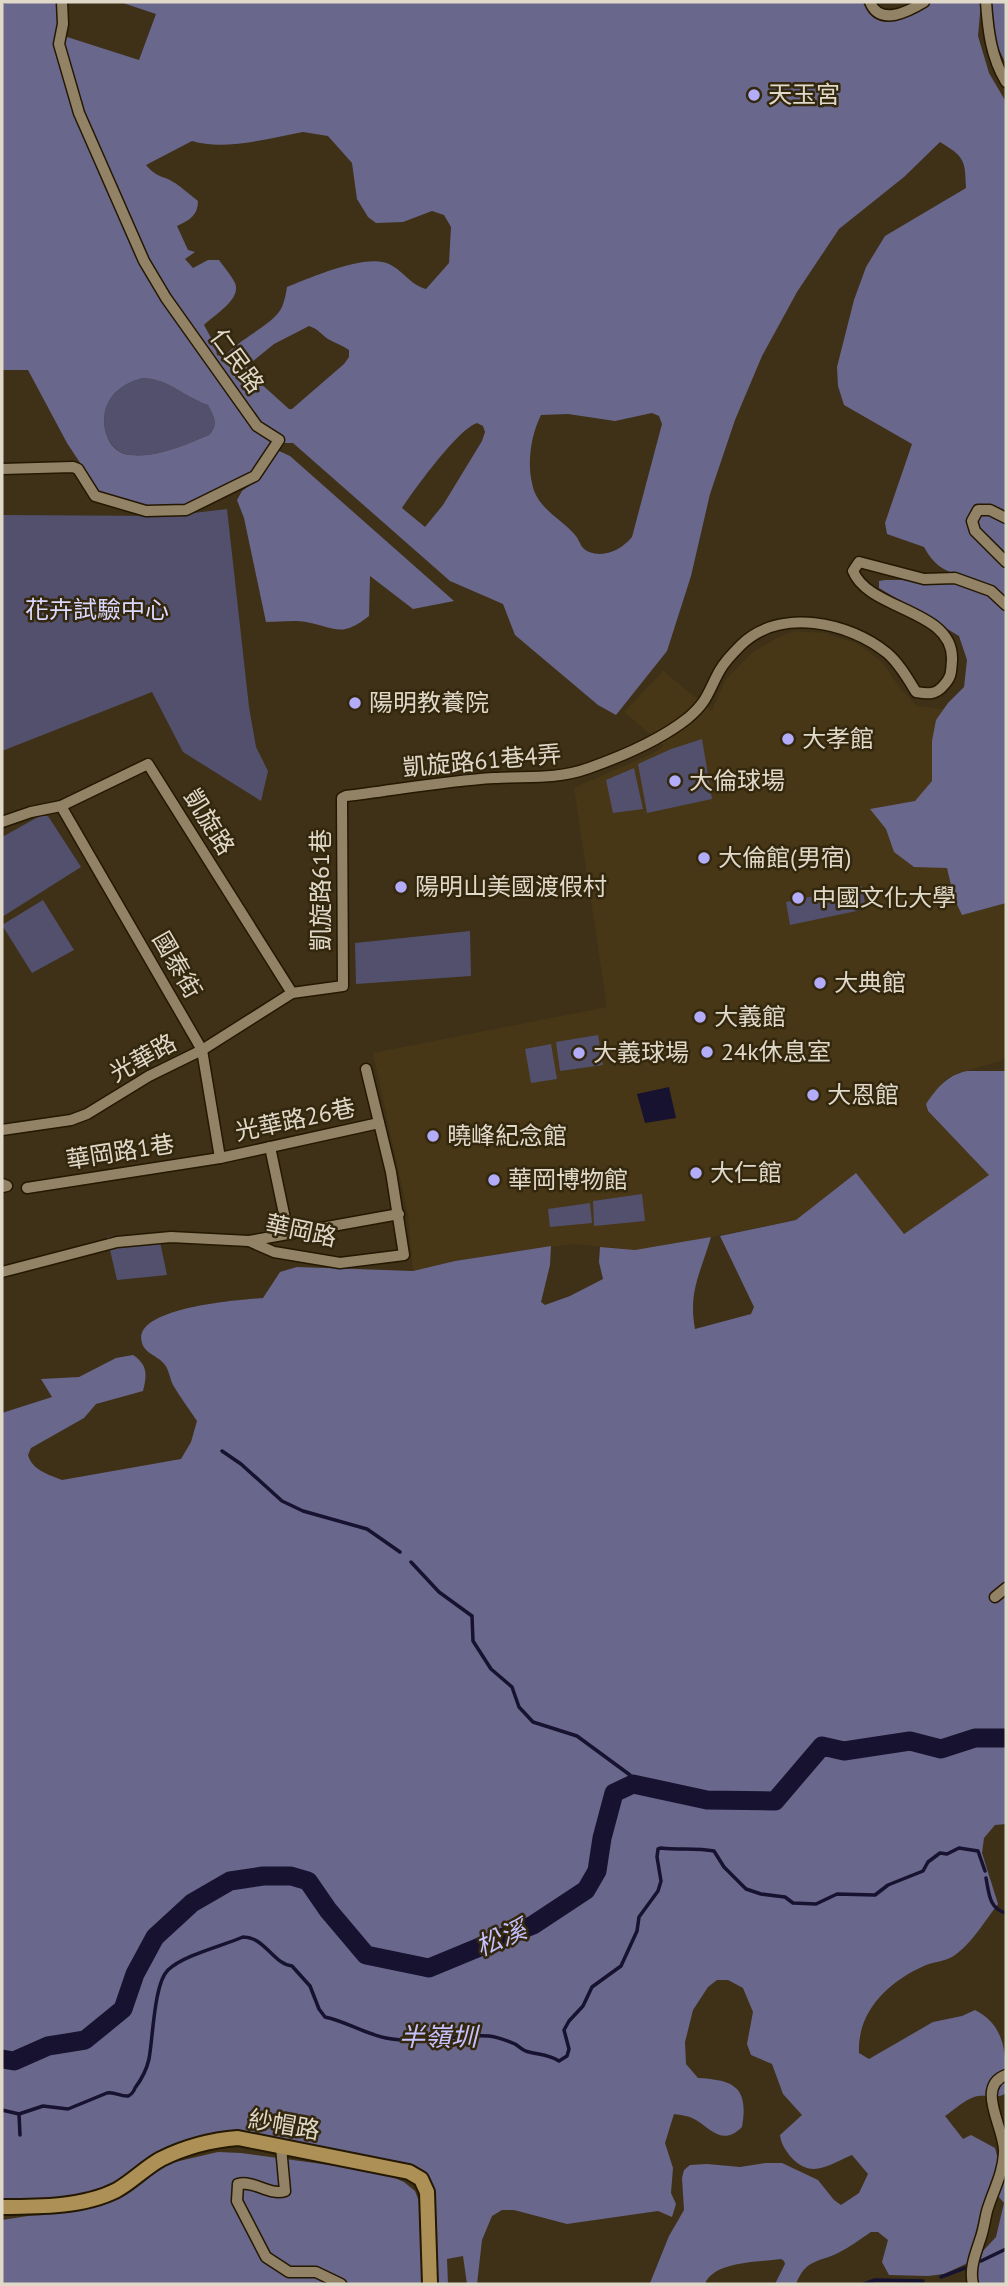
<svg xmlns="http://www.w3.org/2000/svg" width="1008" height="2286" font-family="'PT Sans','Noto Sans TC',sans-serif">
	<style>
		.built { fill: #473716 }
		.green { fill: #52506d }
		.forest { fill: #6a678c; fill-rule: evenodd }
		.water { fill: #171230 }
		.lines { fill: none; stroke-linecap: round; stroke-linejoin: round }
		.stream { stroke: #171230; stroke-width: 3.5 }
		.river { stroke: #171230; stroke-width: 19 }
		.street-casing { stroke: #241801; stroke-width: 13 }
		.secondary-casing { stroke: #241801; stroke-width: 18 }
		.street { stroke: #928367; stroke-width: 10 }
		.secondary { stroke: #ac9056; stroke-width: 14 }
		.poi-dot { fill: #b3adf9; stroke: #33270d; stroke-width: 2.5 }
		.labels { text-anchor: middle; stroke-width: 5; stroke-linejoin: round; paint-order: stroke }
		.poi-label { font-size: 24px; fill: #e0d8c9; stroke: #33270d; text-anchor: start }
		.street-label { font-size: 24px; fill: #e0d8c9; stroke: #33270d }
		.park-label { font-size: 24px; fill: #dad8fe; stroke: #33270d }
		.water-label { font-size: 26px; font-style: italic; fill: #c5c0fe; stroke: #33270d }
	</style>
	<rect width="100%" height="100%" fill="#3e3118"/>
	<path class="built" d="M794,631L825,633L858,644L882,662L900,688L917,706L943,709L1006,768V1057L1001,1061L958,1073L946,1079L926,1104L928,1112L990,1175L903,1234L856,1173L796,1220L670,1245L635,1250L575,1244L537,1248L455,1261L413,1271L408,1215L373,1053L607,1007L574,788L651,754L664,746L624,712L663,671L712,711L725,680L753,652L777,638Z"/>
	<g class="green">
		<path d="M143,378C169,379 184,397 208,405C214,416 219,424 209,435C184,445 158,458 130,455C105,452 97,417 111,398C118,387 131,381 143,378Z"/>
		<path d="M227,509L249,707L256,747L268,771L261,801L183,752L152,692L2,751V515L168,516Z"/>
		<path d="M702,739L712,799L647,813L638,764L671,749Z"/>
		<path d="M634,768L643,809L613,813L606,780Z"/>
		<path d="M40,816H48L81,867L2,917V837Z"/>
		<path d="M862,886L866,909L790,925L786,902Z"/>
		<path d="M43,900L74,950L32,973L2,925Z"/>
		<path d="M470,931L471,976L356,984L355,943Z"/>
		<path d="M598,1035L603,1065L560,1071L556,1042Z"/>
		<path d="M551,1044L557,1079L531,1083L525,1049Z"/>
		<path d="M642,1194L645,1221L594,1226L593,1201Z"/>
		<path d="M590,1203L592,1223L550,1227L548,1209Z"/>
		<path d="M158,1232L167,1275L117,1280L107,1237Z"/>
	</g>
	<g class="forest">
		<path d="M14,2H65L64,36L139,60L156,14L120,2H865L882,18H904L931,2H981L978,36L989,73L1006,102V513L993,505H976L968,518L1006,565V600C1003,597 999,591 994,588C968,571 942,582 924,547L887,534L885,523L912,444L844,405L838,386L837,367L854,300L866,267L885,236L966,188C965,160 965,157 940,142L904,177L839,229L797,292L762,356L735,420L710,494L691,576L667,651L616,715L598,705L515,635L503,604L450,581L293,443H271L251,473L182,506H145L100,493L67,443L28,370H2V4ZM303,132L328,136L352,163L357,199L368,217L376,223L403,222L432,211L444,215L451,227L449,263L426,289C409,284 404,271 389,264C366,253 310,278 287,287C286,294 284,303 281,309C271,326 237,340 224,357L217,355L215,345L204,325C214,315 242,299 235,283C231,275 224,267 219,260H208L193,268L185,259L195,252L188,250L177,226C190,220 198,215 198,201C192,196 181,187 175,183C163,175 158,179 146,165L192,141C225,151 270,138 303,132ZM309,326C318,329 321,334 328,339C335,343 342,345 349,350V357L344,364L292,409H289L249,373L247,366L274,344ZM143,378C169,379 184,397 208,405C214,416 219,424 209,435C184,445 158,458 130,455C105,453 97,417 111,398C118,387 131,381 143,378ZM652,413L659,416L662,424L632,537C622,549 606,558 589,552C580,548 581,543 576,536C562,519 536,508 532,483C527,462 531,435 541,415L568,414L615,421ZM477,423L483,426L485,432L482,441L443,505L425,527L402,508C414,490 458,429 477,423Z"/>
		<path d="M989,2H1006V64L992,35Z"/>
		<path d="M279,451L290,456L454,601L413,609L370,576L369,616C341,638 337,628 306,622C294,620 279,622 266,622L244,518L237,500L242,491L261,477Z"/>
		<path d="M981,514H990L1006,523V556L979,530L976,522Z"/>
		<path d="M885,580H955L990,594L1006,610V903L962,915L954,898L947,868L914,867L894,852L886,829L870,809L915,801L932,781V741L936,720L948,703L964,687L967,660L959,636L879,588V581Z"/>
		<path d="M967,1071H1006V1824L995,1825L984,1838L982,1853L998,1904C984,1922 971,1945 952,1957C945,1961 934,1962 926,1965C889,1981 857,2011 859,2053L869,2059L933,2022L962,2016L975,2010C1008,2027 1006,2058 1006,2093C997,2100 984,2093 974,2097C963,2101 954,2110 945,2116L963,2139L971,2135L995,2148L999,2163L984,2205L970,2262L944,2274L928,2276L889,2275L882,2262L888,2240L878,2232H871C860,2239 850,2247 838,2253C817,2263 806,2259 796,2284H775L785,2264L784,2261L781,2259C760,2262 713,2261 705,2284L650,2283L669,2236L684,2210L682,2178L684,2170L690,2165L707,2164L740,2167L766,2163H782L818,2180L834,2200L841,2205L859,2193L868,2174L852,2155C828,2165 811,2180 790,2156C785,2149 781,2144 780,2135L802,2115L783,2094L772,2064L751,2055L747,2044L753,2012L743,1988L728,1980H717L708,1987L693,2010L685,2042L686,2064L698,2078C734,2080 749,2087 742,2127C723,2146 712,2130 696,2120C690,2116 681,2115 674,2114L665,2143L673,2168L671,2193L676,2204L672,2217L658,2211L567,2224L514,2210H502L492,2216L482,2240L477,2284H467L463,2256L447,2259L448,2284H436C434,2268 431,2251 432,2235C433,2202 444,2190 413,2166L242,2131L209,2134L116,2184L70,2199L2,2200V1413L52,1397L41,1379L79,1377L116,1358L133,1355C148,1365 147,1375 143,1391L96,1404L84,1418L31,1448L28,1455C32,1470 49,1475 62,1480L181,1459L191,1442L197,1421C189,1409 180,1397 173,1385C170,1379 169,1370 165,1365C159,1356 145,1354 142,1343C131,1307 241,1300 263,1298L280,1272L297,1267L413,1271L455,1261L551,1246L550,1265L541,1302L545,1305L570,1296L603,1279L599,1262L600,1247L635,1250L711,1237C701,1272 688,1291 695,1329L751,1314L754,1307L720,1236L796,1220L856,1173L904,1234L989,1175L928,1111L926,1104C937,1088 947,1075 967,1071Z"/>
		<path d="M218,2152L241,2153L381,2172L404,2182L415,2191L422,2209L427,2284H2V2220L79,2208L162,2165Z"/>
		<path d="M1006,2179V2284H978L975,2276L983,2251L996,2237L1004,2203L998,2196L1001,2184Z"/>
	</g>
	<path class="water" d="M669,1087L676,1118L645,1123L637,1094Z"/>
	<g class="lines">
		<g class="stream">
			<path d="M222,1451L241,1464L282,1501L303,1511L367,1529L400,1552"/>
			<path d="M411,1562L439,1592L472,1616L473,1641L491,1669L512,1687L519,1707L533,1722L577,1736L630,1775L633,1784"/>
			<path d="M986,1878C989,1893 989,1909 1006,1913"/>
			<path d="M2,2110L19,2114L43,2106L68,2109L107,2093C114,2091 121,2097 128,2096C131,2095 134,2091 135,2088C141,2080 147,2068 149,2059C153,2038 154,1983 168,1970C184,1955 222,1946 243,1937C265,1937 273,1964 292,1966L310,1986L319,2009L325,2017C349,2022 367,2036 392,2039C424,2044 456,2034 489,2036C497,2037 508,2041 515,2044C520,2047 523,2051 529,2052C541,2055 548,2054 559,2061L567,2056L569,2049L564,2030L569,2021L583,2006L592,1987L621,1966L637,1931L639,1917L658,1891L661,1881L657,1857L658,1849L661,1848C679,1850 696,1848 714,1851L724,1867L746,1889L761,1894L785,1897L793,1903L816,1904L837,1894L875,1895L888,1885L923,1871L928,1862L940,1853L947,1854L959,1848L978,1851L985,1871"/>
			<path d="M19,2114L20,2135"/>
			<path d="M981,2261L1006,2249"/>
			<path d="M941,2277L965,2268"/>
			<path d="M864,2284L875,2280L923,2281"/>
		</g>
		<path class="river" d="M2,2059L14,2061L48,2046L85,2040L123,2009L135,1974L155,1937L192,1903L230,1881L263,1876H291L308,1881L328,1910L366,1955L429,1968L533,1925L586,1890L597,1871L602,1838L614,1793L633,1784L707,1800L775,1801L822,1746L844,1751L910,1741L941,1749L975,1738H1006"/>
		<defs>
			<g id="street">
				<path d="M870,2C880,27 909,11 924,2"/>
				<path d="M986,2C988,31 991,57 1006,82"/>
				<path d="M2,469L73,467L78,469L95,496L146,511L186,510L255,476L279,440L257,426L166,298L144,261L79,113L59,44L63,24L62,2"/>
				<path d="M1006,518L990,510H978L972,521L975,531L1006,562"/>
				<path d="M61,806L202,1050L220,1158"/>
				<path d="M2,822L31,812L61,806L148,764L292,993"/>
				<path d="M2,1130L71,1120L87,1114L149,1076L202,1050L292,993L343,986L342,803V798L346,796C395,790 445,781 494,778C527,776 556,780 589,768C623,756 659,741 688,718C709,700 708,691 720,670C725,661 734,652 741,645C780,607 849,622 887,653C899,663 908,679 916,692C928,694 936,695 944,685C952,676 951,672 952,660C954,609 869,611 853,571L859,562L924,579L955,578L991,591L1006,605"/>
				<path d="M270,1147L288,1233"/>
				<path d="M2,1184L7,1186L2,1187"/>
				<path d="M27,1188L220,1158L379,1123"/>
				<path d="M249,1241L399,1214"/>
				<path d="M2,1272L117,1242L171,1237L249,1241L274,1252L340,1263L404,1255L391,1172L366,1069"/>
				<path d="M995,1597L1006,1588"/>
				<path d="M281,2147L285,2191C269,2196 254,2180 238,2184L237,2201L266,2257L289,2272H316L341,2284"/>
				<path d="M973,2284C969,2268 976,2253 981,2237C984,2228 985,2219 987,2211C993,2191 1003,2174 1004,2153C1006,2130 974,2087 1006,2075"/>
			</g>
			<path id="secondary" d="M2,2207C39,2207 84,2207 117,2190C133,2181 146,2167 161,2159C185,2147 212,2140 238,2138L409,2172L421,2179L427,2192L430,2284"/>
		</defs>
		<use href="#street" class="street-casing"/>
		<use href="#secondary" class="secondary-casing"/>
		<use href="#street" class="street"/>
		<use href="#secondary" class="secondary"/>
	</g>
	<g class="poi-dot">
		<circle cx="754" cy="95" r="7"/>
		<circle cx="355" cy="703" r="7"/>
		<circle cx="788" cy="739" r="7"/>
		<circle cx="675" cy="781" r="7"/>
		<circle cx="704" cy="858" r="7"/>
		<circle cx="401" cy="887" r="7"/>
		<circle cx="798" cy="898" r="7"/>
		<circle cx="820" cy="983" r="7"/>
		<circle cx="700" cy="1017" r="7"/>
		<circle cx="707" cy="1052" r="7"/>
		<circle cx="579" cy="1053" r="7"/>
		<circle cx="813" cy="1095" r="7"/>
		<circle cx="433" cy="1136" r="7"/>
		<circle cx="696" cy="1173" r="7"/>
		<circle cx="494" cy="1180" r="7"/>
	</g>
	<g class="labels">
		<g class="poi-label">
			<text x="768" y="103">天玉宮</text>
			<text x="369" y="711">陽明教養院</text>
			<text x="802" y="747">大孝館</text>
			<text x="689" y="789">大倫球場</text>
			<text x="718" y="866">大倫館(男宿)</text>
			<text x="415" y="895">陽明山美國渡假村</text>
			<text x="812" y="906">中國文化大學</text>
			<text x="834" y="991">大典館</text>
			<text x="714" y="1025">大義館</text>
			<text x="721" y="1060">24k休息室</text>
			<text x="593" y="1061">大義球場</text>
			<text x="827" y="1103">大恩館</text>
			<text x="447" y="1144">曉峰紀念館</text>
			<text x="710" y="1181">大仁館</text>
			<text x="508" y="1188">華岡博物館</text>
		</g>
		<g class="street-label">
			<text transform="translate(237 361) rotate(54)" y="8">仁民路</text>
			<text transform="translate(482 761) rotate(-5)" y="8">凱旋路61巷4弄</text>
			<text transform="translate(209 822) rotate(58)" y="8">凱旋路</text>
			<text transform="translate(321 890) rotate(-90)" y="8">凱旋路61巷</text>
			<text transform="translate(177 965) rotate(60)" y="8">國泰街</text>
			<text transform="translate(143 1058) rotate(-29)" y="8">光華路</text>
			<text transform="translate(295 1120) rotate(-12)" y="8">光華路26巷</text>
			<text transform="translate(120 1152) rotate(-9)" y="8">華岡路1巷</text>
			<text transform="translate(301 1231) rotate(12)" y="8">華岡路</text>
			<text transform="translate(284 2125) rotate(10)" y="8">紗帽路</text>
		</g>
		<g class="park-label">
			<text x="97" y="618">花卉試驗中心</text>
		</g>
		<g class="water-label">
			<text transform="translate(501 1938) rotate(-23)" y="9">松溪</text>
			<text x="438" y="2046">半嶺圳</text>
		</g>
	</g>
	<rect width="1008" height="2286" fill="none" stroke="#e0d8c9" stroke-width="7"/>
</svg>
